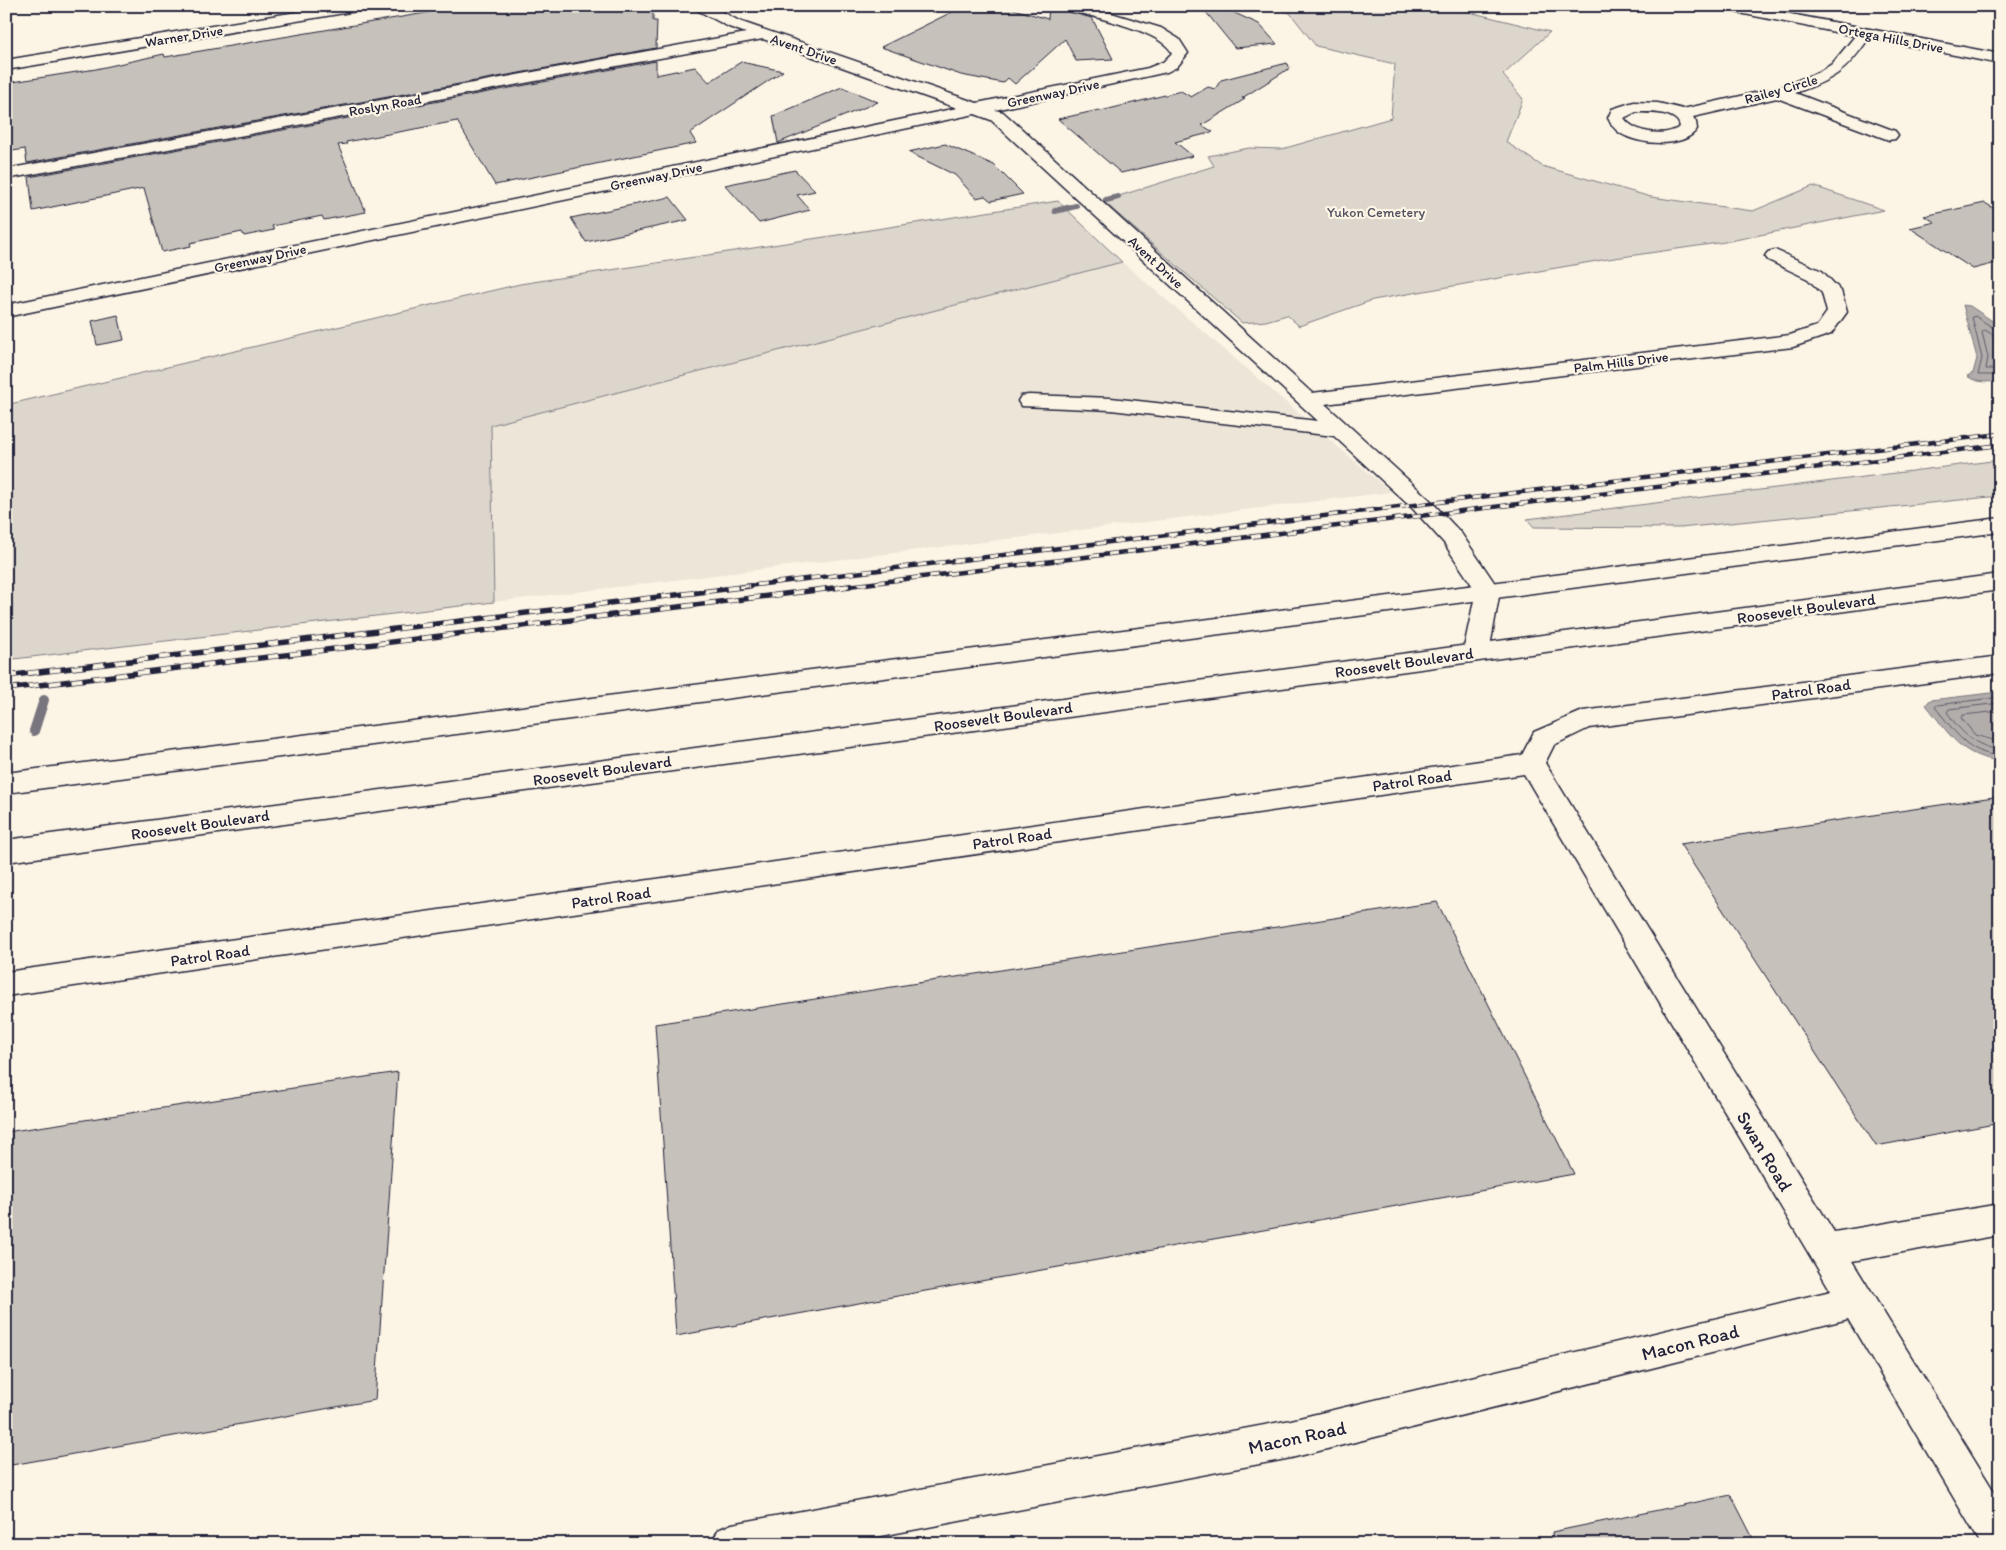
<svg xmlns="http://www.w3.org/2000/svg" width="2006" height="1550" font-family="Itim,sans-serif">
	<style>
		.built { fill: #ece5d8 }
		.green { fill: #dcd6cc; stroke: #7f7c84 }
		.water { fill: #b2adab; stroke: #78757e }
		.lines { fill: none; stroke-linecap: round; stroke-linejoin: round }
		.shore { stroke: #5c5a68; stroke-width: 1 }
		.stream-far1 { stroke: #78757e; stroke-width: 6 }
		.stream { stroke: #78757e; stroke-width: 10 }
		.building { fill: #c6c1bb; stroke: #22223b }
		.minor-casing { stroke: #22223b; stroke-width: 3 }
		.highway-casing { stroke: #22223b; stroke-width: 3 }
		.minor { fill: #fcf5e5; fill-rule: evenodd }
		.highway { fill: #fcf5e5; fill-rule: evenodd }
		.rail-far1-casing { stroke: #22223b; stroke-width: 4.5 }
		.rail-casing { stroke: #22223b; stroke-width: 5.5 }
		.rail-far1 { stroke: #fcf5e5; stroke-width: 3; stroke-dasharray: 9; stroke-linecap: butt }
		.rail { stroke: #fcf5e5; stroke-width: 4; stroke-dasharray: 11; stroke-linecap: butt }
		.labels { text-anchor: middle; stroke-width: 4.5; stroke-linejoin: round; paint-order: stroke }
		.far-street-label { font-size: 14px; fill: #22223b; stroke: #fcf5e5 }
		.far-park-label { font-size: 14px; fill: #504f5f; stroke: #fcf5e5 }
		.street-label { font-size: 16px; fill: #22223b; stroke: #fcf5e5 }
		.near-street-label { font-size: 19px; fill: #22223b; stroke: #fcf5e5 }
	</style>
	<rect width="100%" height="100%" fill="#fcf5e5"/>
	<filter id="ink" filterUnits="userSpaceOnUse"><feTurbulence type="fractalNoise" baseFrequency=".02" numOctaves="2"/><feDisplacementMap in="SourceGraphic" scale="10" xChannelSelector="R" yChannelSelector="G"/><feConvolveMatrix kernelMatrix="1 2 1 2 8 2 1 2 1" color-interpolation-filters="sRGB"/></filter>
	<g filter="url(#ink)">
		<path class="built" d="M1122,262L1391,492L494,602L491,425Z"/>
		<g class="green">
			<path d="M1272,6H1445L1550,32L1503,75L1523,99L1506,142L1542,166L1651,197L1753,211L1813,186L1884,210L1725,242L1608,259L1373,300L1299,326L1287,315L1266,321L1242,323L1103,201L1214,166L1208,156L1249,148L1282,149L1391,118L1395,64L1316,46L1290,13Z"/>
			<path d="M1058,201L1122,262L491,425L494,602L6,660V405L520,284Z"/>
			<path d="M2000,460V496L1680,528L1534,527L1527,519Z"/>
		</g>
		<g class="water">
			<path d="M1963,305L1970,306L2000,326V380C1989,383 1976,383 1967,376L1973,373L1977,358Z"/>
			<path d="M2000,692V761C1959,756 1950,734 1926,705L1930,700Z"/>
		</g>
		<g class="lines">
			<g class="shore">
				<path d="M2000,330L1995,329L1975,316L1972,317L1982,358L1978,375H2000"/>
				<path d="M2000,336L1993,335L1985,330L1982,332L1988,357L1986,369H2000"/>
				<path d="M2000,697L1937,705L1935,707C1955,731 1966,753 2000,756"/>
				<path d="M2000,703L1949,709L1947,712C1961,733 1975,746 2000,750"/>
				<path d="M2000,711L1963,715L1961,718L1975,735L2000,742"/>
			</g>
			<g class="stream-far1">
				<path d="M1106,200L1118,197"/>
				<path d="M1055,211L1076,206"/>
			</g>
			<path class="stream" d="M34,731L44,700"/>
		</g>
		<g class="building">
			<path d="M467,6H620V10L653,8V21H657L656,48L27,163L25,149L6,152V83L96,69L164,54L165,57Z"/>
			<path d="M964,6H1003L1048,19L1049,6H1062L1065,11L1092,18L1113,59L1076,61L1065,39L1015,84L1008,78L1003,83L961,75L881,47Z"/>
			<path d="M1201,6H1219L1259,24L1277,44L1235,48Z"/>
			<path d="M656,61V75L695,67L709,82L741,62L783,71L690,133L696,143L495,185L457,121L346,142L347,144L338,145L366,212L324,220L322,216L272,226L274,230L244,236L242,232L190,243L191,246L162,252L144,188L33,211L29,177Z"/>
			<path d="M1287,63L1290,68L1242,98L1245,99L1202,125L1213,132L1175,142L1193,156L1121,173L1058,119L1099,110L1101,111L1181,91L1191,97L1208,87L1215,89L1221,80Z"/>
			<path d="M842,87L878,102L778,143L773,116Z"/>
			<path d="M945,144L994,165L1023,194L991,201L985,196L976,198L955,175L908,152Z"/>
			<path d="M795,170L815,191L797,195L810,210L759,223L725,185Z"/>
			<path d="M670,197L688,220L586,242L571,218Z"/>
			<path d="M1985,203L2000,212V262L1973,269L1910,228L1935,222L1924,216Z"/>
			<path d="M118,315L124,340L97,345L92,321Z"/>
			<path d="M2000,796V1123L1876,1146L1680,844Z"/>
			<path d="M1437,902L1574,1174L676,1336L655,1024Z"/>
			<path d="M398,1072L375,1400L6,1466V1132Z"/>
			<path d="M1731,1495L1756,1544H1553L1552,1532Z"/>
		</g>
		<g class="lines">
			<defs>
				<g id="minor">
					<path d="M333,6H369L367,9L362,10L6,70V60Z"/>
					<path d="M693,6H712L739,21L977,103L1148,68L1163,62L1172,53C1161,30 1091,17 1066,9L1064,6H1088L1161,28L1179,39L1188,53L1177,67L1167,72L995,110L1003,112L1312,393L1790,335L1817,326L1827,312L1822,293L1808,279L1768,260L1765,256L1768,252L1775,250L1822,271L1841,291L1847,312L1831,334L1793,347L1325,404L1429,499L1461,533L1500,591L1489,652L1485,658L1476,660L1467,658L1463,652L1476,591L1444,543L1413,509L1334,436L1111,410L1021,406L1018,401L1021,396L1029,395L1111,398L1318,421L991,120L975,114L6,317V305L957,108L763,39L6,179V169L746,33L729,27L695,9Z"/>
					<path d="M1717,6H1749L2000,54V64L1869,38C1846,72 1833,80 1795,93L1895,131L1898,135L1895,139L1889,140L1777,98L1693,117L1696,122L1697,129C1684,149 1638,145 1620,133C1614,129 1611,124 1608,118L1612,109L1634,102L1658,103L1683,109L1781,87L1819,72L1832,64L1855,36L1724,10L1719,9ZM1636,112C1649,112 1678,111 1680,127C1665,137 1635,134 1624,118Z"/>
					<path d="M2000,656V673L1589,728L1554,745L1545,763L1834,1232L2000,1204V1235L1852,1261L2000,1501V1544H1981L1848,1319L1291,1458L839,1544H712L718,1530L732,1524L1291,1420L1831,1291L1524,774L6,996V972L1522,755L1534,732L1583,711Z"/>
				</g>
				<g id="highway">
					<path d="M2000,518V532L6,793V773Z"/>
					<path d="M2000,574V590L6,862V840Z"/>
				</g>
			</defs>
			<use href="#minor" class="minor-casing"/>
			<use href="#highway" class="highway-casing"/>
			<use href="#minor" class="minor"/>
			<use href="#highway" class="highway"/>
			<defs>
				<g id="rail-far1">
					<path d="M739,587L2000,434"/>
					<path d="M840,587L2000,445"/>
				</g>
				<g id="rail">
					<path d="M6,676L750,586"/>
					<path d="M6,689L850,586"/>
				</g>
			</defs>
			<use href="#rail-far1" class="rail-far1-casing"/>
			<use href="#rail" class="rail-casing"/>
			<use href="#rail-far1" class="rail-far1"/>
			<use href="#rail" class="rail"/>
		</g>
	</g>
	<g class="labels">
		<g class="far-street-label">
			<text transform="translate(184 36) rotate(-9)" y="5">Warner Drive</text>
			<text transform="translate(1891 38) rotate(11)" y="5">Ortega Hills Drive</text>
			<text transform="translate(804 49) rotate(19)" y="5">Avent Drive</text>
			<text transform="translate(1781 89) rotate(-16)" y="5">Railey Circle</text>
			<text transform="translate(1053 93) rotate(-12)" y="5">Greenway Drive</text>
			<text transform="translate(385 105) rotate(-10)" y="5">Roslyn Road</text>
			<text transform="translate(656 176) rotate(-12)" y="5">Greenway Drive</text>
			<text transform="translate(260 258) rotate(-12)" y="5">Greenway Drive</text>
			<text transform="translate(1156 262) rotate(43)" y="5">Avent Drive</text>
			<text transform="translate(1621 362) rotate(-7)" y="5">Palm Hills Drive</text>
		</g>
		<g class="far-park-label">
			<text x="1376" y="217">Yukon Cemetery</text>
		</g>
		<g class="street-label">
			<text transform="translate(1806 608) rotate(-8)" y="6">Roosevelt Boulevard</text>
			<text transform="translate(1404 662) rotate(-8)" y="6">Roosevelt Boulevard</text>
			<text transform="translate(1811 689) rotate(-8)" y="6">Patrol Road</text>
			<text transform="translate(1003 716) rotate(-8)" y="6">Roosevelt Boulevard</text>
			<text transform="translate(602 770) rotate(-8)" y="6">Roosevelt Boulevard</text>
			<text transform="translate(1412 780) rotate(-8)" y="6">Patrol Road</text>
			<text transform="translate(200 824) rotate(-8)" y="6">Roosevelt Boulevard</text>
			<text transform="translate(1012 838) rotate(-8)" y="6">Patrol Road</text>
			<text transform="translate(611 897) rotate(-8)" y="6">Patrol Road</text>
			<text transform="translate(210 955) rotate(-8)" y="6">Patrol Road</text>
		</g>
		<g class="near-street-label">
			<text transform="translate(1765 1151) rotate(59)" y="7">Swan Road</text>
			<text transform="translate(1690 1342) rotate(-14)" y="7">Macon Road</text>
			<text transform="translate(1297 1437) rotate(-12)" y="7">Macon Road</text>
		</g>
	</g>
	<rect width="2006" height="1550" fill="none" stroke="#fcf5e5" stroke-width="25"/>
	<rect x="12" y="12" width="1981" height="1525" fill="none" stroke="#22223b" stroke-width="2" filter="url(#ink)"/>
</svg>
